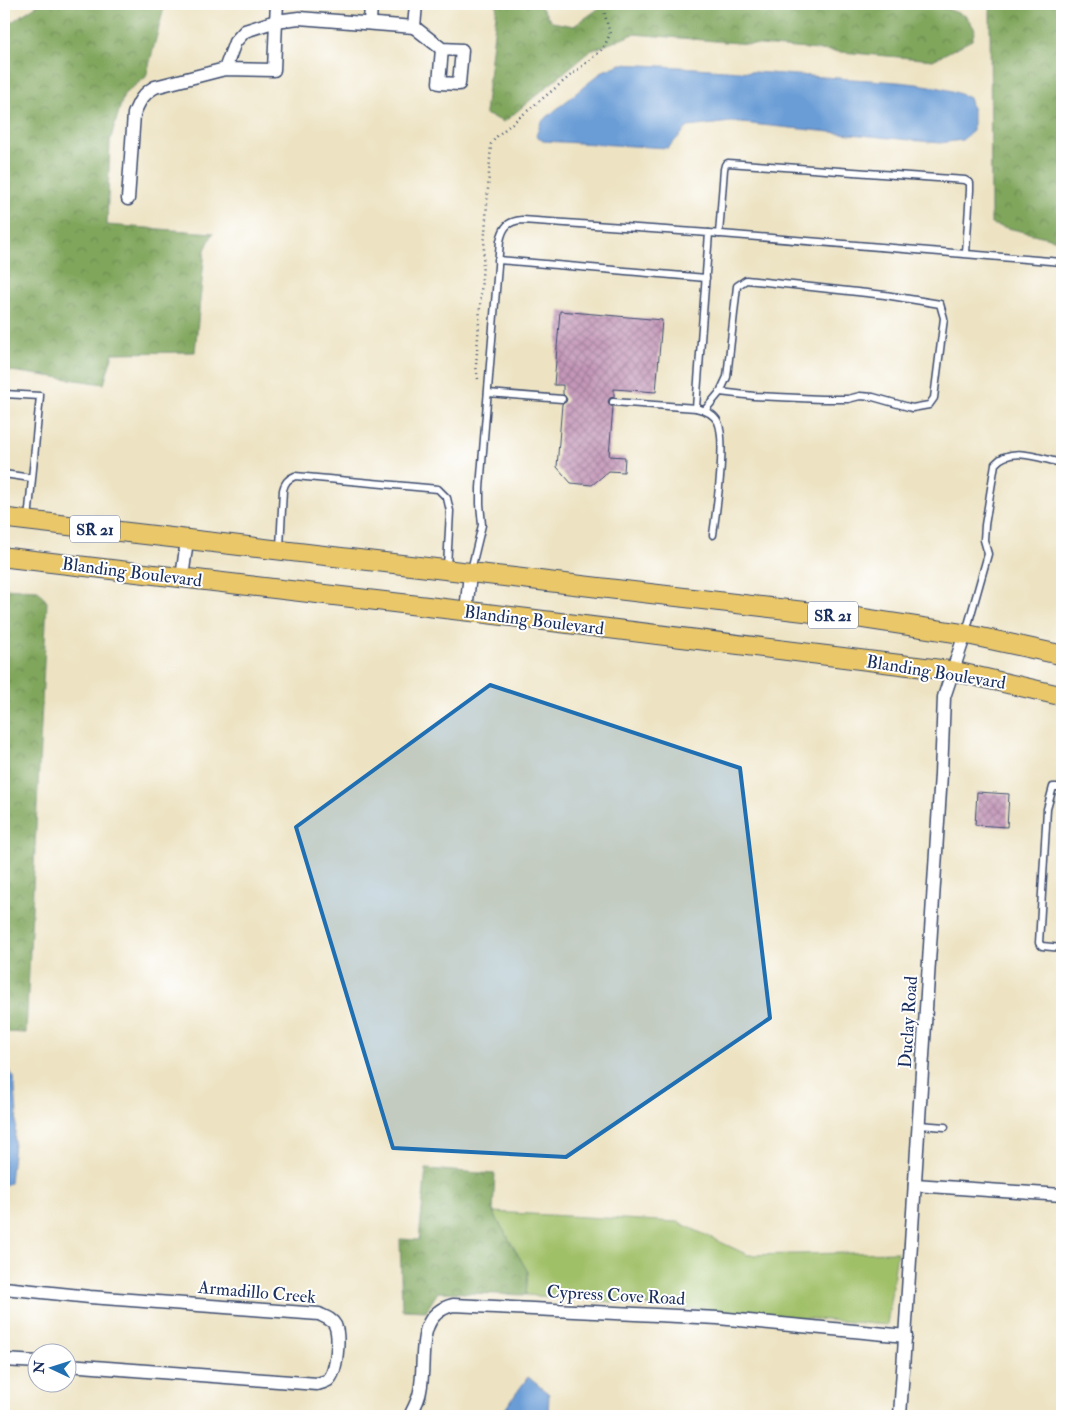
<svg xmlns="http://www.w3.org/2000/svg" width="1066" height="1420" font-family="'IM FELL Double Pica',serif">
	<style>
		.grass { fill: #a0c068; stroke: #5e7863 }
		.forest { fill: url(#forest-crowns); stroke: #4e6a5d }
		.water { fill: #6a9dd6; stroke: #42669a }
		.building { fill: url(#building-cross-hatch) }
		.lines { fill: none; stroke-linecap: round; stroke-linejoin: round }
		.service-casing { stroke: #3a4a6d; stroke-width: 9 }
		.minor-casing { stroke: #3a4a6d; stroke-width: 15 }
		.primary-casing { stroke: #3a4a6d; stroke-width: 21 }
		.path { stroke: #3a4a6d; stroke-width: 2.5; stroke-dasharray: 1 4; stroke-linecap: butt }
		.service { stroke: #fff; stroke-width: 6 }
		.minor { stroke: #fff; stroke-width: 12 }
		.primary { stroke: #eac769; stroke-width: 19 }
		.marked { fill: #1f6fb2; fill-opacity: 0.2; stroke: #1f6fb2; stroke-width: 4; stroke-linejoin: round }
		.labels { text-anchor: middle; stroke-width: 4; stroke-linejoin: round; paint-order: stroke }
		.shield { fill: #fff; stroke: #5f6d8e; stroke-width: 1 }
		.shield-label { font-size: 16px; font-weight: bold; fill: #1b2f5e }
		.street-label { font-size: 18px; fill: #1b2f5e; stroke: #fff }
	</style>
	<defs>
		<pattern id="forest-crowns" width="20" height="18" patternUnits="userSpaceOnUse" patternTransform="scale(1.25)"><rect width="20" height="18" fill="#80a65c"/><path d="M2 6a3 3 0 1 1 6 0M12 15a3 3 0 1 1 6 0" fill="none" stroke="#68884f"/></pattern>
		<pattern id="building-cross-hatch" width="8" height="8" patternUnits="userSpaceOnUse" patternTransform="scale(1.25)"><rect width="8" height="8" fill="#c497b8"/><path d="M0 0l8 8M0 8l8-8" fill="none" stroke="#9e7c99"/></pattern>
	</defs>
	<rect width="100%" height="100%" fill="#fff"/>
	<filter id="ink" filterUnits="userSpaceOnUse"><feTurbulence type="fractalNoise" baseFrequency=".02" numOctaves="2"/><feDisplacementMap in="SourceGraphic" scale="10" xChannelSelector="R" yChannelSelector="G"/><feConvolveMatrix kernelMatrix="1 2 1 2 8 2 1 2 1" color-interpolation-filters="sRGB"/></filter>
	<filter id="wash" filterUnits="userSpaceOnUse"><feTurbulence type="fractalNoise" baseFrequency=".0096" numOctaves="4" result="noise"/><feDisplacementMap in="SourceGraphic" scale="20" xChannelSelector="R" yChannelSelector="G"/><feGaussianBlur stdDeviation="1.12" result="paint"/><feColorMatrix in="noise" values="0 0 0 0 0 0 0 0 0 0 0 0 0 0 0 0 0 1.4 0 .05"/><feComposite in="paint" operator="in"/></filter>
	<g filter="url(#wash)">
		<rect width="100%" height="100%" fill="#ede3c3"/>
		<path class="grass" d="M493,1212L678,1222L748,1255L897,1252L887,1325L526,1295L528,1272Z"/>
		<g class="forest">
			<path d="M39,4H165L146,77L124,94L110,141L107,225L213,233L205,250L195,352L113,353L104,384L4,370V27Z"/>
			<path d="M497,4H539L552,22L574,26L605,4H934L966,16L975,29L972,40L933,60L634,34L590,51L504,122L485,114Z"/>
			<path d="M990,4H1062V241L991,224Z"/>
			<path d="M4,588L38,590L47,602L26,1033L4,1032Z"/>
			<path d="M426,1169L495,1174L493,1212L528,1272L526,1295L438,1292L426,1311L402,1310L400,1239L419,1240Z"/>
		</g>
		<g class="water">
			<path d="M621,64C693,67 766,73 838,78C873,81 939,81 969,98L973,111V131L962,140L940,143L751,124L731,122L688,127L668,148L543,141L536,136L541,122L603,71Z"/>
			<path d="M4,1064L14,1077L17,1113L10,1183L4,1185Z"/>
			<path d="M528,1377L549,1394L548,1416H500Z"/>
		</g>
		<g id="blocks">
			<g class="building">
				<path d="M560,311L662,320L656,392L614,389V397L610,398L608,401L609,405L613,407L609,456L625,457L624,472L609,471L592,485L571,483L557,467L562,404L566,402L567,399L563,394V385H554Z"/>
				<path d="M977,792L1009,794L1007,827L975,825Z"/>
			</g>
		</g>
	</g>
	<g filter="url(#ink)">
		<use href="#blocks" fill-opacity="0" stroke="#3a4a6d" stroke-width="1"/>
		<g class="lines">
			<defs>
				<g id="service">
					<path d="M709,233L1062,262"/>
					<path d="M719,234L724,169L725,165L728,163L965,180L970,183V190L966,253"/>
					<path d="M498,260L706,278"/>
					<path d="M488,393L562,399"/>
					<path d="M4,394L40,396L28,520"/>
					<path d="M613,402L696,408C705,410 714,414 718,422C727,442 716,511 713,535"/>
					<path d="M705,410L720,392L727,377L737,286L746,280L885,295L940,304L944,318L934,398L929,405L912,408L873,397L860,396L848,399H821L754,396L720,392"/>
					<path d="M4,474L31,478"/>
					<path d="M280,547L283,490C285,482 288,479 295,476L438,489L447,498L450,511L447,567"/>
					<path d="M471,570L482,525L480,504V488L500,241C503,227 508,221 522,220L709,233L696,408"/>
					<path d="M966,632L988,554L984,540L985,525L995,464C1011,445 1041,459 1062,463"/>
					<path d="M1062,787H1053L1047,809L1039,943L1042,946L1062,948"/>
					<path d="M919,1125L945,1127"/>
				</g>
				<g id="minor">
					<path d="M277,4L276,21L299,18L414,27L416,4"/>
					<path d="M370,23L371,4"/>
					<path d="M414,27L442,49L439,83L459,84L462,50L442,49"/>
					<path d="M128,199L134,114C139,101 143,94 155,87L225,69L235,42L245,31L276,21L274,70L225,69"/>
					<path d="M182,578L187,540"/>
					<path d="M466,611L470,574"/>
					<path d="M915,1185L1062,1195"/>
					<path d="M4,1288L90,1297L319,1314C325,1317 332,1319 335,1325C340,1336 337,1373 328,1380C325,1382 320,1383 317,1384L68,1365"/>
					<path d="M4,1360L38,1362"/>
					<path d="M410,1416C414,1408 419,1399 420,1391C427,1360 413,1315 453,1305L718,1318L906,1336"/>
					<path d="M900,1416L941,774L944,697L965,634"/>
				</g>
				<g id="primary">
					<path d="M4,518L860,618L965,634L1062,655"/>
					<path d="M4,557L466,611L953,671L1062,696"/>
				</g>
			</defs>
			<use href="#service" class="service-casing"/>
			<use href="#minor" class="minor-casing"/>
			<use href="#primary" class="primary-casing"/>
			<path class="path" d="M478,379L476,366L491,144L498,135L603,49L610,34L602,4"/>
			<use href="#service" class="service"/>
			<use href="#minor" class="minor"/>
			<use href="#primary" class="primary"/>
		</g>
	</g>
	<path class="marked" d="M490,685L740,768L770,1018L566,1157L393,1148L296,827Z"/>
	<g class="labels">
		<g class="shield">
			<rect x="70" y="515.5" width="50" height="27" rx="4"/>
			<rect x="808" y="601.5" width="50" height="27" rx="4"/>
		</g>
		<g class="shield-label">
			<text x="95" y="535">SR 21</text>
			<text x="833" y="621">SR 21</text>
		</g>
		<g class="street-label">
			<text transform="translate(132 572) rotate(7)" y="6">Blanding Boulevard</text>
			<text transform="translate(534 620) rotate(7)" y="6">Blanding Boulevard</text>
			<text transform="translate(936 672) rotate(9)" y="6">Blanding Boulevard</text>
			<text transform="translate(908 1022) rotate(-86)" y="6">Duclay Road</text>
			<text transform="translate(257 1292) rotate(5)" y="6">Armadillo Creek</text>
			<text transform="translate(616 1295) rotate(3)" y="6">Cypress Cove Road</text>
		</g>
	</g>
	<rect width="1066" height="1420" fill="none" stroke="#fff" stroke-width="20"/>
	<g transform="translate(52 1368) rotate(274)"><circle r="24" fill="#ffffff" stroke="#a4acbf"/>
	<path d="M0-4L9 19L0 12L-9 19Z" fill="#1f6fb2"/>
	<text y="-8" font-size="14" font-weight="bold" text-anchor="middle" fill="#1b2f5e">N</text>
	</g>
</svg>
